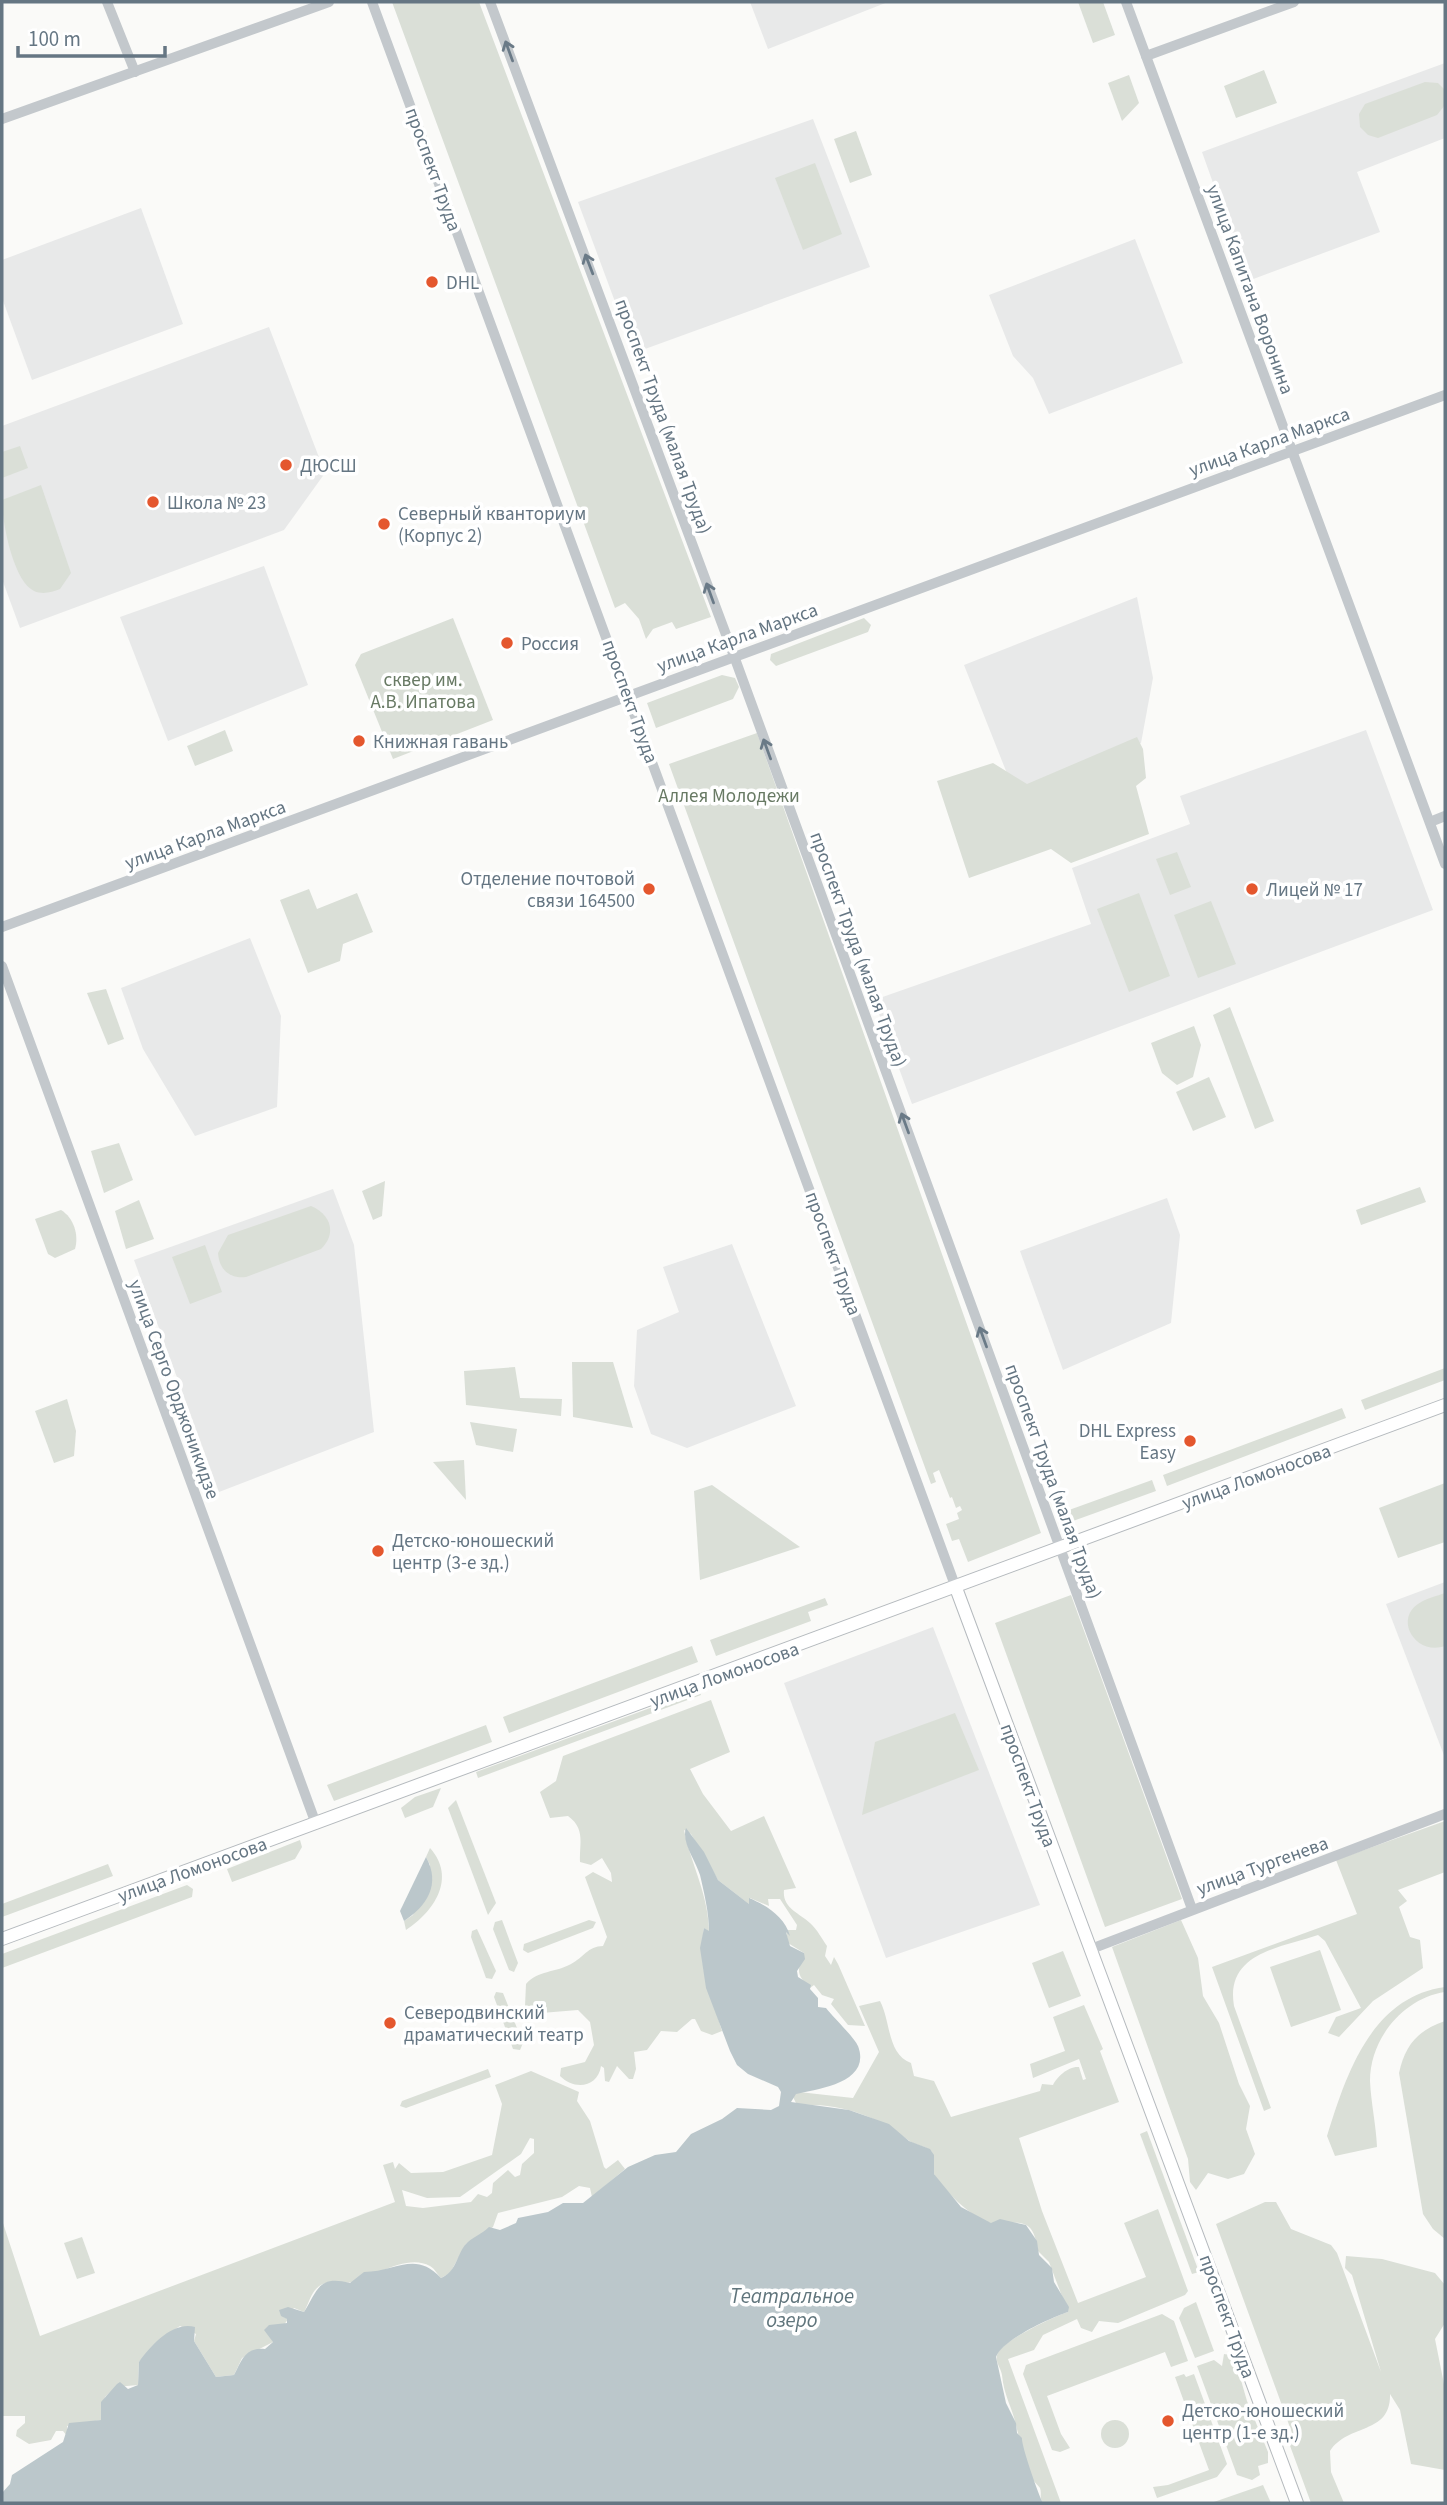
<svg xmlns="http://www.w3.org/2000/svg" width="1447" height="2505" font-family="'Source Sans 3',sans-serif">
	<style>
		.built { fill: #e8e9e9 }
		.green { fill: #dadfd7; fill-rule: evenodd }
		.water { fill: #bbc7cb }
		.lines { fill: none; stroke-linecap: round; stroke-linejoin: round }
		.major-casing { stroke: #b5babe; stroke-width: 14 }
		.minor { stroke: #c3c8cc; stroke-width: 10 }
		.major { stroke: #fff; stroke-width: 12 }
		.oneway { stroke: #6a7a87 }
		.poi-dot { fill: #e4572e; stroke: #fff; stroke-width: 2.5 }
		.labels { text-anchor: middle; stroke-width: 7; stroke-linejoin: round; paint-order: stroke }
		.street-label { font-size: 19px; fill: #657683; stroke: #fff }
		.poi-label { font-size: 19px; fill: #657683; stroke: #fff; text-anchor: start }
		.park-label { font-size: 19px; fill: #687a64; stroke: #fff }
		.water-label { font-size: 21px; font-style: italic; fill: #60757c; stroke: #fff }
	</style>
	<rect width="100%" height="100%" fill="#fafaf8"/>
	<g class="built">
		<path d="M750,2H888L768,49Z"/>
		<path d="M1445,63V138L1357,172L1380,232L1248,281L1202,152Z"/>
		<path d="M813,119L870,267L634,353L578,202Z"/>
		<path d="M141,208L183,324L32,380L2,298V260Z"/>
		<path d="M1135,239L1183,363L1049,414L1033,378L1013,356L989,295Z"/>
		<path d="M269,327L325,473L284,530L20,628L2,579V426Z"/>
		<path d="M264,566L308,685L168,741L120,617Z"/>
		<path d="M1137,597L1153,678L1141,743L1023,789L1008,776L964,665Z"/>
		<path d="M1366,730L1433,910L912,1104L874,1000L1091,924L1072,868L1190,824L1180,796Z"/>
		<path d="M250,938L281,1016L277,1107L195,1136L143,1049L121,988Z"/>
		<path d="M333,1189L354,1245L374,1432L219,1492L134,1260Z"/>
		<path d="M1167,1198L1180,1235L1171,1323L1063,1370L1020,1251Z"/>
		<path d="M732,1244L796,1406L687,1448L651,1434L634,1386L637,1330L679,1312L663,1267Z"/>
		<path d="M1445,1582V1758L1386,1604Z"/>
		<path d="M933,1627L1040,1905L886,1958L784,1683Z"/>
	</g>
	<g class="green">
		<path d="M392,2H479L711,617L676,629L672,622L653,629L646,639L639,619L625,603L615,608Z"/>
		<path d="M1078,2H1103L1115,35L1093,43Z"/>
		<path d="M1264,70L1277,103L1236,118L1224,86Z"/>
		<path d="M1129,75L1139,103L1122,121L1108,83Z"/>
		<path d="M1425,82L1438,83L1445,90V105L1437,115L1378,138L1368,135L1360,127L1359,114L1365,104Z"/>
		<path d="M856,131L872,175L850,183L834,139Z"/>
		<path d="M815,163L842,234L803,250L775,178Z"/>
		<path d="M20,446L28,468L2,478V452Z"/>
		<path d="M41,485L71,573L60,589C52,592 43,595 34,591C13,581 2,522 2,500Z"/>
		<path d="M453,618L493,720L393,759L355,665L361,654Z"/>
		<path d="M864,618L871,625L868,632L776,666L770,660L771,654Z"/>
		<path d="M722,675L735,678L739,687L733,699L656,728L647,703Z"/>
		<path d="M225,730L233,751L195,766L187,746Z"/>
		<path d="M757,733L1041,1533L968,1562L959,1539L952,1541L946,1524L959,1519L957,1513L962,1510L960,1506L956,1508L952,1497L950,1498L939,1470L933,1473L936,1482L931,1484L669,764Z"/>
		<path d="M1137,737L1143,749L1146,778L1136,786L1149,834L1071,863L1051,849L969,878L937,781L993,763L1027,784Z"/>
		<path d="M1177,852L1191,887L1170,895L1156,859Z"/>
		<path d="M309,889L317,909L357,893L373,932L343,944L340,961L308,973L280,900Z"/>
		<path d="M1139,893L1170,976L1129,992L1097,909Z"/>
		<path d="M1211,901L1236,964L1198,978L1174,915Z"/>
		<path d="M106,989L124,1039L108,1045L87,993Z"/>
		<path d="M1230,1007L1274,1121L1255,1129L1213,1015Z"/>
		<path d="M1194,1026L1201,1045L1193,1077L1177,1085L1162,1073L1151,1043Z"/>
		<path d="M1209,1077L1226,1117L1193,1131L1176,1092Z"/>
		<path d="M119,1143L133,1180L104,1193L91,1151Z"/>
		<path d="M385,1181L382,1216L373,1220L362,1191Z"/>
		<path d="M1420,1187L1426,1202L1361,1225L1356,1210Z"/>
		<path d="M139,1200L154,1239L126,1249L115,1211Z"/>
		<path d="M311,1206C331,1214 337,1234 321,1249L246,1277C229,1279 219,1269 218,1253L228,1235Z"/>
		<path d="M61,1210C74,1218 79,1235 75,1249L55,1258L48,1254L35,1219Z"/>
		<path d="M205,1245L222,1292L190,1304L172,1257Z"/>
		<path d="M572,1362H613L633,1428L573,1417Z"/>
		<path d="M515,1367L520,1398L562,1399L561,1416L466,1405L464,1371Z"/>
		<path d="M1445,1368V1380L1365,1410L1361,1400Z"/>
		<path d="M67,1399L76,1431L74,1456L54,1463L35,1411Z"/>
		<path d="M1342,1408L1346,1418L1167,1486L1163,1475Z"/>
		<path d="M470,1422L517,1429L513,1452L476,1445Z"/>
		<path d="M464,1460L466,1500L433,1462Z"/>
		<path d="M1152,1480L1156,1491L1062,1525L1058,1514Z"/>
		<path d="M1445,1483V1542L1398,1558L1379,1508Z"/>
		<path d="M712,1485L800,1547L700,1580L694,1491Z"/>
		<path d="M1445,1593V1646C1416,1656 1394,1620 1418,1604C1426,1598 1437,1596 1445,1593Z"/>
		<path d="M1071,1595L1182,1899L1105,1927L995,1623Z"/>
		<path d="M825,1598L828,1605L808,1612L811,1621L716,1656L710,1640Z"/>
		<path d="M692,1646L698,1662L509,1733L503,1717Z"/>
		<path d="M699,1690L701,1695L478,1778L476,1772Z"/>
		<path d="M711,1700L730,1752L690,1769L703,1794L731,1831L764,1816L796,1888L784,1890C782,1908 799,1913 810,1923C817,1929 822,1939 827,1946L825,1956L831,1965L834,1957L838,1964L865,2026L848,2025L831,2004L834,1999L822,1995L814,1985L810,1988C796,1974 797,1971 804,1953L788,1943L786,1930H796L797,1925L780,1899H768L769,1906L750,1898V1905L718,1880L691,1834L684,1830C691,1864 709,1896 709,1932L704,1928C697,1971 711,1992 722,2031L712,2035L701,2031L695,2019H692L677,2032L661,2031L647,2050L634,2052L636,2069L633,2079H629L617,2066L609,2082L605,2081L604,2068L601,2066C598,2087 575,2091 560,2076L561,2068L585,2062L594,2045L590,2022L578,2010L529,2014L525,2006L526,1984C538,1970 555,1973 571,1964C583,1958 588,1946 603,1946L607,1937L585,1877L593,1872L612,1882L611,1873L602,1858L591,1865L580,1862C579,1844 586,1829 568,1816L550,1818L540,1792L556,1781L563,1756Z"/>
		<path d="M955,1713L979,1770L862,1815L875,1742Z"/>
		<path d="M486,1725L492,1742L334,1801L327,1785Z"/>
		<path d="M441,1788L433,1807L405,1818L401,1808L415,1797Z"/>
		<path d="M456,1800L496,1903L488,1915L448,1808Z"/>
		<path d="M1445,1821V1872L1398,1890L1407,1901L1399,1907L1410,1937L1420,1940L1423,1968L1373,2001L1339,2037L1328,2033L1336,2017L1361,2008L1325,1941L1318,1935C1279,1948 1225,1953 1234,2006L1271,2108L1264,2111L1212,1967L1357,1914L1336,1860Z"/>
		<path d="M300,1840L302,1847L295,1859L232,1882L227,1869Z"/>
		<path d="M430,1848C457,1878 434,1912 406,1930L404,1921L413,1915L430,1865L426,1857Z"/>
		<path d="M108,1864L113,1876L2,1917V1904Z"/>
		<path d="M187,1885L193,1889L192,1897L2,1968V1954Z"/>
		<path d="M502,1920L518,1963L514,1972L509,1970L493,1929L495,1922Z"/>
		<path d="M589,1920L596,1922L593,1928L528,1953L523,1950L524,1944Z"/>
		<path d="M1181,1920L1198,1958L1203,1996L1219,2023L1239,2084L1250,2106L1246,2129L1255,2154L1244,2174L1228,2179L1208,2173L1196,2190L1190,2182L1188,2159L1112,1947Z"/>
		<path d="M477,1929L496,1971L492,1979L486,1978L471,1937L472,1931Z"/>
		<path d="M1320,1950L1341,2010L1291,2027L1270,1967Z"/>
		<path d="M1063,1951L1081,1996L1049,2008L1032,1963Z"/>
		<path d="M1445,1987V1992C1404,1998 1370,2038 1370,2081C1371,2103 1376,2125 1377,2147L1335,2156L1327,2136C1346,2075 1371,1997 1445,1987Z"/>
		<path d="M496,1992L503,1993L523,2043L520,2050L513,2049L494,1997Z"/>
		<path d="M880,2001C891,2022 887,2054 911,2063L914,2076L934,2081L951,2117L1040,2091L1042,2084L1053,2085C1057,2077 1068,2066 1079,2067L1083,2080L1086,2079L1079,2059L1033,2078L1030,2064L1065,2051L1053,2017L1084,2005L1103,2049L1100,2051L1119,2102L1019,2138L1042,2211L1078,2303L1146,2277L1124,2223L1158,2209L1188,2291L1185,2295L1118,2323L1099,2321L1092,2332L1081,2328L1077,2319L1043,2335L1034,2350L1008,2359L1061,2503H1043C1039,2498 1042,2494 1040,2488C1038,2485 1035,2483 1033,2480C1026,2463 1020,2442 1016,2425C1012,2407 1004,2396 1002,2375C1001,2368 995,2362 997,2355C1001,2341 1053,2317 1068,2312L1049,2262L1038,2251C1033,2213 1017,2225 991,2223C976,2222 939,2186 934,2174C931,2167 934,2159 932,2152C925,2145 916,2146 908,2140C875,2115 840,2103 797,2105L790,2091L853,2098L879,2052L859,2006Z"/>
		<path d="M1445,2021V2239L1433,2229L1423,2214L1399,2073C1405,2045 1418,2030 1445,2021Z"/>
		<path d="M488,2069L491,2077L406,2108L400,2106L402,2101Z"/>
		<path d="M531,2071L579,2092L577,2101L590,2121L604,2167L606,2169L618,2160L625,2169L592,2197L590,2188L579,2186L562,2197L498,2213L493,2227L466,2244L450,2273L441,2278C437,2274 435,2269 430,2266C407,2253 374,2277 352,2282C341,2285 328,2278 317,2288C311,2293 308,2305 304,2312L294,2308L284,2317L288,2319L284,2325L269,2326L273,2342L242,2358L234,2375L216,2377L194,2341L196,2334L180,2326L163,2337L139,2362L138,2385L116,2387L105,2397L101,2420L67,2426V2436L63,2431H56L51,2440L29,2444L16,2436L17,2430L25,2423V2416H2V2220L40,2336L395,2202L383,2165L393,2162L395,2169L399,2163L411,2173L443,2172L492,2155L502,2104L495,2085ZM530,2138L534,2139V2153L522,2164L520,2175L515,2177L508,2170L493,2183L492,2193L487,2197L478,2194L471,2202L423,2208L406,2206L402,2190L427,2198L460,2197L521,2154Z"/>
		<path d="M1147,2131L1199,2272L1192,2274L1140,2134Z"/>
		<path d="M1265,2202H1276L1291,2229L1331,2245L1337,2253L1381,2372L1352,2275L1345,2268L1346,2256L1382,2259L1435,2273L1445,2285V2323L1435,2339L1445,2389V2470L1411,2464L1400,2410L1390,2394C1391,2435 1348,2423 1330,2451L1331,2472L1344,2503H1311L1289,2443L1292,2433L1216,2224Z"/>
		<path d="M82,2237L95,2273L77,2279L64,2243Z"/>
		<path d="M1196,2302L1214,2351L1195,2358L1179,2318L1184,2308Z"/>
		<path d="M1162,2314L1174,2321L1188,2361L1171,2367L1165,2352L1047,2396L1061,2434L1070,2448L1060,2452L1052,2450L1023,2374L1026,2365Z"/>
		<path d="M1224,2354L1230,2355L1236,2363L1247,2401L1268,2452V2463L1258,2466L1260,2475L1252,2480L1237,2475L1197,2366L1214,2360L1222,2366Z"/>
		<path d="M1184,2374L1186,2377L1194,2374L1227,2464L1217,2477L1157,2498L1153,2487L1168,2485L1209,2470L1175,2377Z"/>
		<circle cx="1115" cy="2434" r="14"/>
		<path d="M1263,2485L1271,2503H1211Z"/>
	</g>
	<g class="water">
		<path d="M686,1828L704,1852L718,1880L749,1904V1898C766,1905 785,1917 790,1936L786,1932L790,1946L804,1953L805,1959L797,1971L798,1977L811,1985L810,1989L818,1998V2007L826,2008C833,2017 854,2037 858,2046C872,2083 817,2089 796,2094L791,2102L849,2110L889,2124L909,2141L930,2149L934,2155V2174L961,2207L991,2223L1000,2219L1026,2225L1037,2241L1039,2255L1052,2268L1054,2282L1069,2307L1068,2312C1050,2318 1002,2340 996,2357L1006,2403L1016,2423L1017,2433L1022,2438C1021,2445 1039,2496 1043,2503H2V2493L10,2484L12,2475L63,2442L69,2423L101,2420V2402L117,2384L120,2382L128,2389L138,2385L139,2362C151,2345 173,2321 195,2327L194,2341L216,2377L234,2375C242,2360 245,2347 265,2349L273,2342L264,2330L269,2325L287,2323V2319L281,2316L279,2310L288,2307L304,2312C318,2290 318,2275 350,2283L364,2272C396,2272 415,2250 441,2278C456,2272 456,2257 465,2245C472,2237 482,2234 489,2227L500,2230L516,2223L518,2218L548,2212L563,2203H583L628,2167L655,2155L676,2152L691,2134L722,2119L737,2108L771,2110L779,2106L781,2092L778,2087L748,2074L737,2065L730,2051L706,1988L700,1948L704,1928L709,1931C709,1913 704,1892 700,1875C696,1861 681,1842 686,1828Z"/>
		<path d="M426,1857C441,1884 427,1906 404,1921L400,1911Z"/>
	</g>
	<g class="lines">
		<defs>
			<g id="major">
				<path d="M956,1588L1297,2503"/>
				<path d="M2,1939L1445,1405"/>
			</g>
		</defs>
		<use href="#major" class="major-casing"/>
		<g class="minor">
			<path d="M107,2L135,72"/>
			<path d="M372,2L956,1588"/>
			<path d="M490,2L734,656L1192,1909"/>
			<path d="M1126,2L1445,864"/>
			<path d="M1146,56L1294,2"/>
			<path d="M2,119L329,2"/>
			<path d="M1430,822L1445,816"/>
			<path d="M2,927L1445,395"/>
			<path d="M2,966L316,1824"/>
			<path d="M1091,1949L1445,1814"/>
		</g>
		<use href="#major" class="major"/>
	</g>
	<defs><path id="oneway-shaft" d="M-6 0H5M1.5-3L5.5 0L1.5 3" fill="none" stroke-width="1.6" stroke-linecap="round" stroke-linejoin="round" transform="scale(1.75)"/></defs>
	<g class="oneway">
		<use href="#oneway-shaft" transform="translate(509 51) rotate(-110)"/>
		<use href="#oneway-shaft" transform="translate(589 264) rotate(-111)"/>
		<use href="#oneway-shaft" transform="translate(710 593) rotate(-110)"/>
		<use href="#oneway-shaft" transform="translate(767 749) rotate(-110)"/>
		<use href="#oneway-shaft" transform="translate(905 1123) rotate(-110)"/>
		<use href="#oneway-shaft" transform="translate(983 1337) rotate(-110)"/>
	</g>
	<g class="poi-dot">
		<circle cx="432" cy="282" r="7"/>
		<circle cx="286" cy="465" r="7"/>
		<circle cx="153" cy="502" r="7"/>
		<circle cx="384" cy="524" r="7"/>
		<circle cx="507" cy="643" r="7"/>
		<circle cx="359" cy="741" r="7"/>
		<circle cx="649" cy="889" r="7"/>
		<circle cx="1252" cy="889" r="7"/>
		<circle cx="1190" cy="1441" r="7"/>
		<circle cx="378" cy="1551" r="7"/>
		<circle cx="390" cy="2023" r="7"/>
		<circle cx="1168" cy="2421" r="7"/>
	</g>
	<g class="labels">
		<g class="street-label">
			<text transform="translate(434 169) rotate(70)" y="7">проспект Труда</text>
			<text transform="translate(1251 289) rotate(70)" y="7">улица Капитана Воронина</text>
			<text transform="translate(664 416) rotate(70)" y="7">проспект Труда (малая Труда)</text>
			<text transform="translate(1269 441) rotate(-20)" y="7">улица Карла Маркса</text>
			<text transform="translate(737 637) rotate(-20)" y="7">улица Карла Маркса</text>
			<text transform="translate(631 701) rotate(70)" y="7">проспект Труда</text>
			<text transform="translate(205 834) rotate(-20)" y="7">улица Карла Маркса</text>
			<text transform="translate(859 949) rotate(70)" y="7">проспект Труда (малая Труда)</text>
			<text transform="translate(834 1253) rotate(70)" y="7">проспект Труда</text>
			<text transform="translate(175 1389) rotate(70)" y="7">улица Серго Орджоникидзе</text>
			<text transform="translate(1256 1476) rotate(-20)" y="7">улица Ломоносова</text>
			<text transform="translate(1054 1481) rotate(70)" y="7">проспект Труда (малая Труда)</text>
			<text transform="translate(724 1674) rotate(-20)" y="7">улица Ломоносова</text>
			<text transform="translate(1029 1785) rotate(70)" y="7">проспект Труда</text>
			<text transform="translate(1262 1865) rotate(-20)" y="7">улица Тургенева</text>
			<text transform="translate(192 1869) rotate(-20)" y="7">улица Ломоносова</text>
			<text transform="translate(1228 2316) rotate(70)" y="7">проспект Труда</text>
		</g>
		<g class="poi-label">
			<text x="446" y="289">DHL</text>
			<text x="300" y="472">ДЮСШ</text>
			<text x="167" y="509">Школа № 23</text>
			<text x="398" y="520">Северный кванториум<tspan x="398" dy="22">(Корпус 2)</tspan></text>
			<text x="521" y="650">Россия</text>
			<text x="373" y="748">Книжная гавань</text>
			<text x="635" y="885" text-anchor="end">Отделение почтовой<tspan x="635" dy="22">связи 164500</tspan></text>
			<text x="1266" y="896">Лицей № 17</text>
			<text x="1176" y="1437" text-anchor="end">DHL Express<tspan x="1176" dy="22">Easy</tspan></text>
			<text x="392" y="1547">Детско-юношеский<tspan x="392" dy="22">центр (3-е зд.)</tspan></text>
			<text x="404" y="2019">Северодвинский<tspan x="404" dy="22">драматический театр</tspan></text>
			<text x="1182" y="2417">Детско-юношеский<tspan x="1182" dy="22">центр (1-е зд.)</tspan></text>
		</g>
		<g class="park-label">
			<text x="423" y="686">сквер им.<tspan x="423" dy="22">А.В. Ипатова</tspan></text>
			<text x="729" y="802">Аллея Молодежи</text>
		</g>
		<g class="water-label">
			<text x="792" y="2303">Театральное<tspan x="792" dy="24">озеро</tspan></text>
		</g>
	</g>
	<rect width="1447" height="2505" fill="none" stroke="#657683" stroke-width="7"/>
	<path d="M18 46v10h147v-10" fill="none" stroke="#657683" stroke-width="3.5"/>
	<text x="28" y="46" font-size="21" fill="#657683" stroke="#ffffff" stroke-width="5" paint-order="stroke">100 m</text>
</svg>
